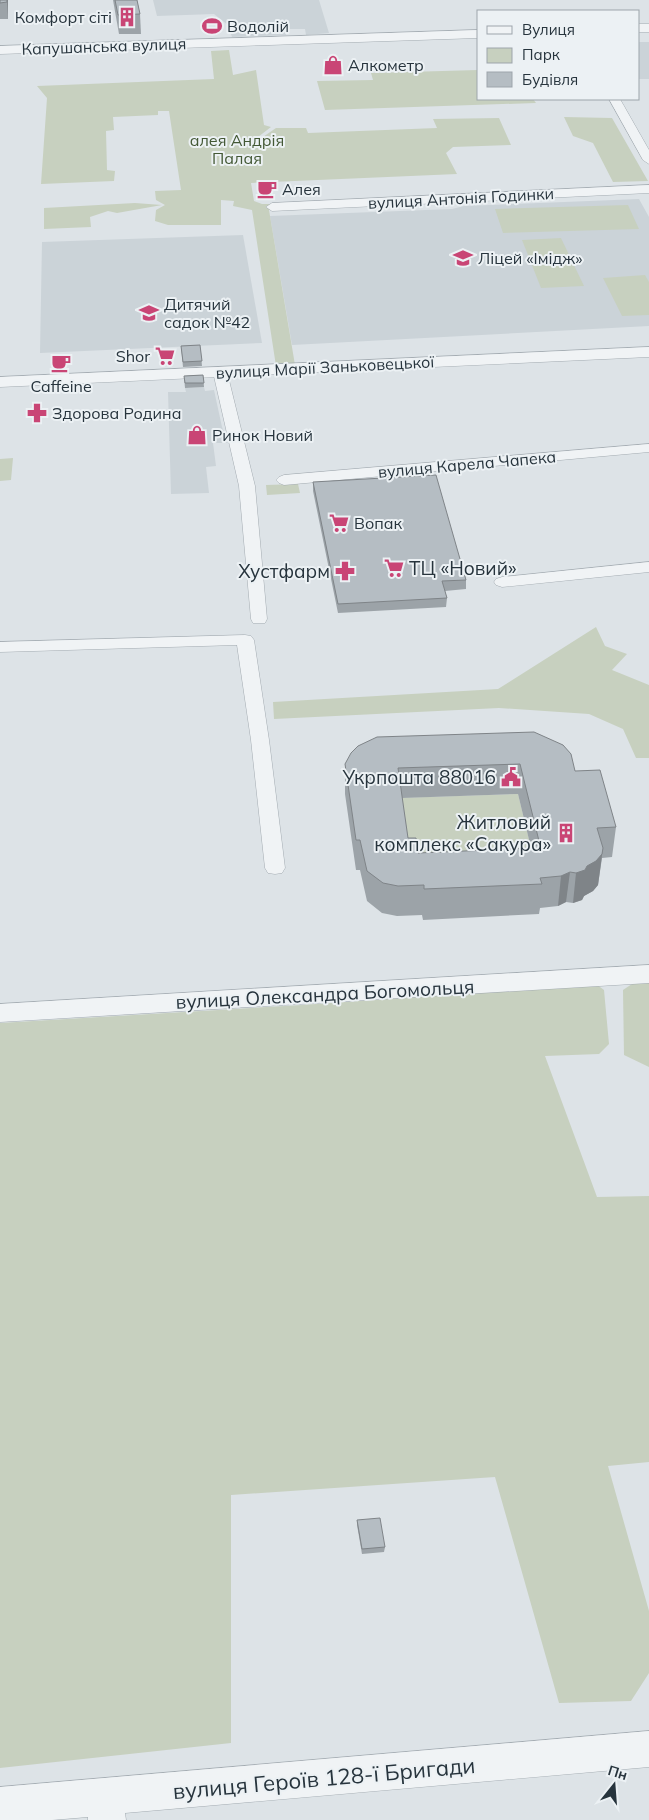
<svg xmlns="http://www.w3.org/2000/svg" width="649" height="1820" font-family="Mulish,sans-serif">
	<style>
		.built { fill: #cbd3d8 }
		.green { fill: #c7d0bf }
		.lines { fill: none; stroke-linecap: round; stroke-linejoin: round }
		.minor-casing { stroke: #a3abb1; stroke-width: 1 }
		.tertiary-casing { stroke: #a3abb1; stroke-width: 1 }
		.minor { fill: #f0f3f5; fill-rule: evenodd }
		.tertiary { fill: #f0f3f5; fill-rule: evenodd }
		.wall { fill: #9ca3a8; fill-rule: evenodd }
		.shaded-wall { fill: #7f8488 }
		.building { fill: #b5bdc3; stroke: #7f8488; fill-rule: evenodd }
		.labels { text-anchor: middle; stroke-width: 4; stroke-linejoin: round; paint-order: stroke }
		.far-poi-label { font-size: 16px; fill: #27343d; stroke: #ecf1f4; text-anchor: start }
		.far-street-label { font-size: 16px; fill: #27343d; stroke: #ecf1f4 }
		.far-park-label { font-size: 16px; fill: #435835; stroke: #ecf1f4 }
		.poi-label { font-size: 19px; fill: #27343d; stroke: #ecf1f4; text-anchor: end }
		.street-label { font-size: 19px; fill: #27343d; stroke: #ecf1f4 }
		.near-street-label { font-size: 22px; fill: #27343d; stroke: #ecf1f4 }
	</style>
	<rect width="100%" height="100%" fill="#dde3e7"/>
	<g class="built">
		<path d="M153,0H319L329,33L306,35L305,29H285L286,35L232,37L228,25L214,14L157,16Z"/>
		<rect x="638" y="42" width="11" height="37"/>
		<path d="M639,199L649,217V326L292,345L270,216L452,209L464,206Z"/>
		<path d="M243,235L262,343L40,353L42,242Z"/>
		<path d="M204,387L205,391L214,390L222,427L228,443H213L216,466L206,467L209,493L171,494L168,392H186L185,388Z"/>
	</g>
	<g class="green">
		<path d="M229,50L233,75L256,70L264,125L271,127L258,137L260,139L276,128H306L308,133L437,128L433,119L499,118L511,145L453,147L446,153L457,174L251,183L254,201L262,204H271L272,208L269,210L270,216L295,365L276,366L252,210L233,206L234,201L221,200V225H168L155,221L156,210L165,205L156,200L155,191L181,190L169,111H158V115L113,117L114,130L106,131L107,170L115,171L114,181L41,184L47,98L37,86L214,79L211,51Z"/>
		<path d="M478,70V99H533L536,103L325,110L317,81L373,80L371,73Z"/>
		<path d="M564,117L612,118L648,181L613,182L593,143L573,136Z"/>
		<path d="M135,203L162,205L117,213L108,211L90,217L91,227L44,229V208Z"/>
		<path d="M628,205L639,229L503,233L495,209Z"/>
		<path d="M561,238L584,286L541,288L522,240Z"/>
		<path d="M645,275L649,282V315L622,316L603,278Z"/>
		<path d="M13,458L11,480L0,481V459Z"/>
		<path d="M298,484L300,493L267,495L266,485Z"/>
		<path d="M596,627L605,646L627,654L612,670L649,685V758H636L623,729L589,714L499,708L274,719L273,702L498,689Z"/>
		<path d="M518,794L534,860L417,883L397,798Z"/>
		<path d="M649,981V1067L624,1055L623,990L632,984Z"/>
		<path d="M596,984L604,990L609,1044L599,1054L545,1056L597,1197L649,1196V1462L608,1466L649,1611V1673L631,1701L559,1703L495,1477L231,1495V1743L0,1768V1023L302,1005Z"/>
	</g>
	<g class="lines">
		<defs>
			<g id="minor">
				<path d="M609,99H620L649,150V164L643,160Z"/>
				<path d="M649,185V193L272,211L266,207L272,203Z"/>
				<path d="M220,368L225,369L227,372L255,486L267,619L265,623H253L251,619L239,486L213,372L215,369Z"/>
				<path d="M649,444V452L284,485L279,483L276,480L279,477L284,475Z"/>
				<path d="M649,562V572L502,587L496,585L494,582L496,579L502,577Z"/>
				<path d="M245,635L251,636L254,640L269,740L285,868L282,873L275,874L268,873L265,868L251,740L237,645L0,652V642Z"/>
			</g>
			<g id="tertiary">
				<rect x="638" y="24" width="11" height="8"/>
				<path d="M478,30V38L0,54V46Z"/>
				<path d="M649,347V357L0,387V377Z"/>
				<path d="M649,965V983L0,1022V1004Z"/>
				<path d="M649,1731V1767L125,1813L126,1820H88V1817L52,1820H0V1787Z"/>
			</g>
		</defs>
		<use href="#minor" class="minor-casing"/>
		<use href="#tertiary" class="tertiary-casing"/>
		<use href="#minor" class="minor"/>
		<use href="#tertiary" class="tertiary"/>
	</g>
	<g class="wall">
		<rect x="0" y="0" width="8" height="19"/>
		<path d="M113,0H137L140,14L141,34H119Z"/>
		<path d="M200,345L202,366L183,367L181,346Z"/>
		<path d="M203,375L204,387L185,388L184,376Z"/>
		<path d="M313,482L466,580V589L445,591L447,598L446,607L338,613L313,491Z"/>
		<path d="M377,737L575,771L616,827L612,857L602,858L598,885L593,891L584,896L582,900L573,903L566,902L558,906L540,908L539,914L423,920L422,915L397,916L382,913L367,901L360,870H356L345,794V764ZM518,794L531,848L418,853L408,838L402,798Z"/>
		<path d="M357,1520L385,1547L384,1552L362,1554L357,1525Z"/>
	</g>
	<g class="shaded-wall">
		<path d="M7,0H8V19Z"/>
		<path d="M603,848L598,885L593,891L584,896L582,900L573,903L576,873L587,866Z"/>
		<path d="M570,872L566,902L558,906L561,876Z"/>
	</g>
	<g class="building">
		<path d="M0,0H7V2L0,3Z"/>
		<path d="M115,0H137L140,14L118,15Z"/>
		<path d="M200,345L202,361L183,362L181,346Z"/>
		<path d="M203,375L204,383H185L184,376Z"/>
		<path d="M436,475L466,580L442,581L447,598L338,604L313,482Z"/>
		<path d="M534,732L563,745L571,754L575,771L600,770L616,827L597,828L603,848L602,854L596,861L587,866L585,870L576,873L570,872L561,876L540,878L542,884L424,889V885L398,886L383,883L367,871L360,840H356L345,764L351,753L358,746L377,737ZM520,764L540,845H534V848L418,853L416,838H408L398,768Z"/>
		<path d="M380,1518L385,1547L362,1549L357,1520Z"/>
	</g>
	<defs>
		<symbol id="building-bare" viewBox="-9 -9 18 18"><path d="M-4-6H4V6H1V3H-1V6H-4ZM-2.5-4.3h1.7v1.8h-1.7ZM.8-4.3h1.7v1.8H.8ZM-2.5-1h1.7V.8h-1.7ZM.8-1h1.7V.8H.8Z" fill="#c94575" stroke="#ecf1f4" stroke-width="2.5" paint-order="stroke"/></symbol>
		<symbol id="stadium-bare" viewBox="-9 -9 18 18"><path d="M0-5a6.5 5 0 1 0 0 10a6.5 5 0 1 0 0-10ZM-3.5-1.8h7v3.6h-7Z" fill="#c94575" stroke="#ecf1f4" stroke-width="2.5" paint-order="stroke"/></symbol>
		<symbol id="shop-bare" viewBox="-9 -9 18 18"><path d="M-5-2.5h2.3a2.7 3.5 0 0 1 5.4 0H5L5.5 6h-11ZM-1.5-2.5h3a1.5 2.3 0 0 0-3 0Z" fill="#c94575" stroke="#ecf1f4" stroke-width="2.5" paint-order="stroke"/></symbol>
		<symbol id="cafe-bare" viewBox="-9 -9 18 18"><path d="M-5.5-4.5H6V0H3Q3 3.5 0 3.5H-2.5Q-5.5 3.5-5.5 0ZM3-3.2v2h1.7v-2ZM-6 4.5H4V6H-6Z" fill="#c94575" stroke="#ecf1f4" stroke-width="2.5" paint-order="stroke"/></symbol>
		<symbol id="school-bare" viewBox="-9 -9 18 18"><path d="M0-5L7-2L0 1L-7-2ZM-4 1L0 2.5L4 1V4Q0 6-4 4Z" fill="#c94575" stroke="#ecf1f4" stroke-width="2.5" paint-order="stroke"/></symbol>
		<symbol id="supermarket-bare" viewBox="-9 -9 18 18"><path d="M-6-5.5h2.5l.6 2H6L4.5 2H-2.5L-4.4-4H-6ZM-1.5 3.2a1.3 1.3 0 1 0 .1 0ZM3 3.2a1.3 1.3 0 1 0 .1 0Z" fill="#c94575" stroke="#ecf1f4" stroke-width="2.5" paint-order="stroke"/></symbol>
		<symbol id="pharmacy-bare" viewBox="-9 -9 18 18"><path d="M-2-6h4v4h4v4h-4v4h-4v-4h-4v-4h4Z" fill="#c94575" stroke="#ecf1f4" stroke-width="2.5" paint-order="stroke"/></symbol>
		<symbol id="civic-bare" viewBox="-9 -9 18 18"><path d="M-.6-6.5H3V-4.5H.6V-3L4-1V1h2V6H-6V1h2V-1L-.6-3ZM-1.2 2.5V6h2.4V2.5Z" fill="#c94575" stroke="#ecf1f4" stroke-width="2.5" paint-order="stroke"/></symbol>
	</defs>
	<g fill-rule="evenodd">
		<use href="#building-bare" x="113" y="3" width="28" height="28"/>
		<use href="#stadium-bare" x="198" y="12" width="28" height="28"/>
		<use href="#shop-bare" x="319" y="51" width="28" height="28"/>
		<use href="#cafe-bare" x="253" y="175" width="28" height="28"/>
		<use href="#school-bare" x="449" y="244" width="28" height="28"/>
		<use href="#school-bare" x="135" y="299" width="28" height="28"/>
		<use href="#supermarket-bare" x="151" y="342" width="28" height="28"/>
		<use href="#cafe-bare" x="47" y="349" width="28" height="28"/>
		<use href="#pharmacy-bare" x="23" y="399" width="28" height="28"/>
		<use href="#shop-bare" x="183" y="421" width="28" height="28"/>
		<use href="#supermarket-bare" x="325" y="509" width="28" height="28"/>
		<use href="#supermarket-bare" x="380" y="554" width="28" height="28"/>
		<use href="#pharmacy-bare" x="331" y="557" width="28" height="28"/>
		<use href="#civic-bare" x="497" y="763" width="28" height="28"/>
		<use href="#building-bare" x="552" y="819" width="28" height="28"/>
	</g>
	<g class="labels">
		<g class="far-poi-label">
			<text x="112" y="23" text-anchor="end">Комфорт сіті</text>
			<text x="227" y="32">Водолій</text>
			<text x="348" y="71">Алкометр</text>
			<text x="282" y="195">Алея</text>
			<text x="478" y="264">Ліцей «Імідж»</text>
			<text x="164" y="310">Дитячий<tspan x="164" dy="18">садок №42</tspan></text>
			<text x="150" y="362" text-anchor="end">Shor</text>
			<text x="61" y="392" text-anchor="middle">Caffeine</text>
			<text x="52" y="419">Здорова Родина</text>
			<text x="212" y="441">Ринок Новий</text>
			<text x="354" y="529">Вопак</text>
		</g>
		<g class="far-street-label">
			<text transform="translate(104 46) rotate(-2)" y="6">Капушанська вулиця</text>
			<text transform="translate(461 198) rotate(-3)" y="6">вулиця Антонія Годинки</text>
			<text transform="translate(325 367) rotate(-3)" y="6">вулиця Марії Заньковецької</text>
			<text transform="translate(467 464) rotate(-5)" y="6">вулиця Карела Чапека</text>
		</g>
		<g class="far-park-label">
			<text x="237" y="146">алея Андрія<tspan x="237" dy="18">Палая</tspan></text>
		</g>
		<g class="poi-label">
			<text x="409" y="575" text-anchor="start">ТЦ «Новий»</text>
			<text x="330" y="578">Хустфарм</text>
			<text x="496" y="784">Укрпошта 88016</text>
			<text x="551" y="829">Житловий<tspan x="551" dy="22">комплекс «Сакура»</tspan></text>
		</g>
		<g class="street-label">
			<text transform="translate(325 994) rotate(-3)" y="7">вулиця Олександра Богомольця</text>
		</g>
		<g class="near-street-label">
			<text transform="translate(324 1778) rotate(-5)" y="8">вулиця Героїв 128-ї Бригади</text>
		</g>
	</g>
	<rect x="477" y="10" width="162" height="90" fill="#ecf1f4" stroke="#9da5ab"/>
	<rect x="487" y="26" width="25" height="8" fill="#f0f3f5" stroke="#9da5ab"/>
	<text x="522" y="35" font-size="15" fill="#27343d">Вулиця</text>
	<rect x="487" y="48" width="25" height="15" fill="#c7d0bf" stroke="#9da5ab"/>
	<text x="522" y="60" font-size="15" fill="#27343d">Парк</text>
	<rect x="487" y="72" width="25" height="15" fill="#b5bdc3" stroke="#9da5ab"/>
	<text x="522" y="85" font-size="15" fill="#27343d">Будівля</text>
	<g transform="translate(614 1785) rotate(17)" stroke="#ecf1f4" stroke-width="4" paint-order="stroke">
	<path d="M0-4L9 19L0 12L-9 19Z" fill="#27343d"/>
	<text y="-8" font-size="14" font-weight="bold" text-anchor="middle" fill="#27343d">Пн</text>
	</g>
</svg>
